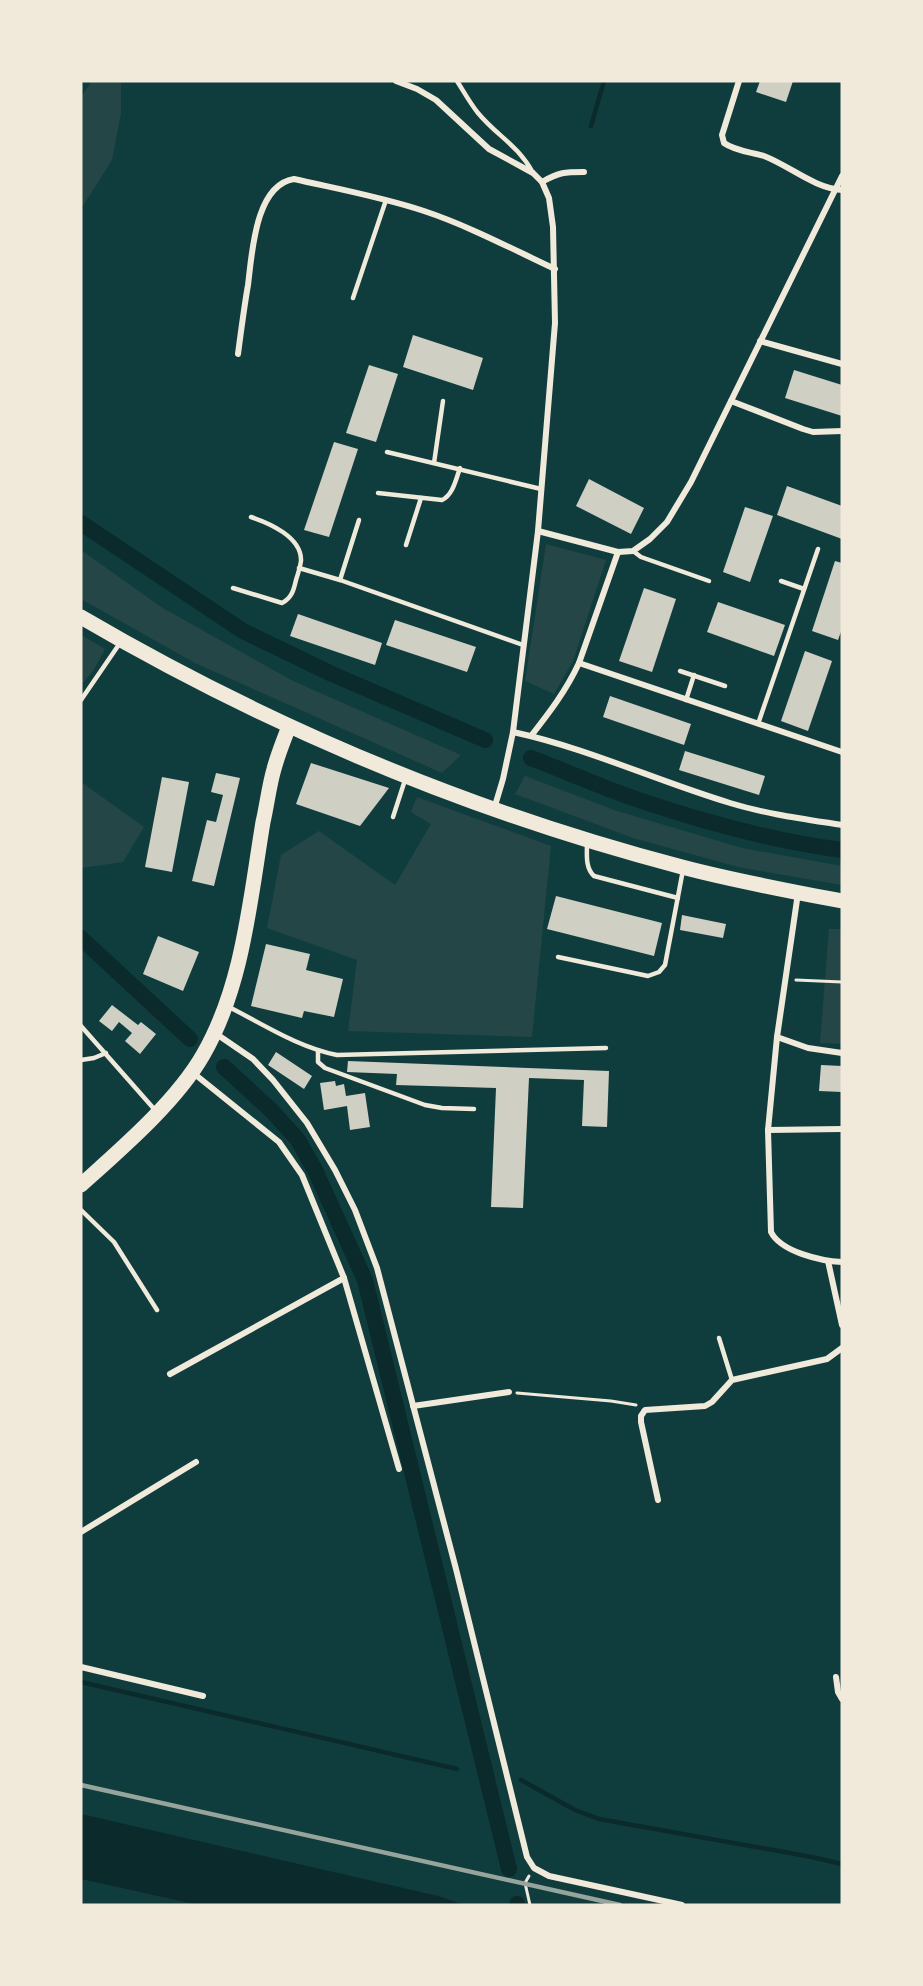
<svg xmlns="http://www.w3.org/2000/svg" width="923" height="1986" font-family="'Nunito Sans',sans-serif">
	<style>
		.green { fill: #244646 }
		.water { fill: #0a2a2b }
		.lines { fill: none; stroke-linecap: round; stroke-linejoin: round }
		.stream { stroke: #0a2a2b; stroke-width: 4.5 }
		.canal { stroke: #0a2a2b; stroke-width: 16 }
		.building { fill: #cfcfc3 }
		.path { stroke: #f1e9da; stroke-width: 3 }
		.service { stroke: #f1e9da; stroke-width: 4.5 }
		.minor { stroke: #f1e9da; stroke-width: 6 }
		.primary { stroke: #f1e9da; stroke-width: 15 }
		.rail { stroke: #97a49c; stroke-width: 4.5 }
	</style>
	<rect width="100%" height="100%" fill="#0f3d3e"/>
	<g class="green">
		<path d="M92,81H121V113L112,160L81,209V97Z"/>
		<path d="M546,544L606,560L573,661L554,694L525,681Z"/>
		<path d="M81,550L161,607L293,681L461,755L442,773L195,663L81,599Z"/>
		<path d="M81,635L105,649L93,671L81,685Z"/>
		<path d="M525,776L614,810L742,848L842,866V885L738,867L633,838L515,794Z"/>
		<path d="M81,782L144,827L123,862L81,868Z"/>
		<path d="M417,797L551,846L532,1037L348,1031L357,960L267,928L281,855L319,831L395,885L431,824L411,812Z"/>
		<path d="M829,929H842V1044L820,1043Z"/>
	</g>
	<path class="water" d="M81,1814L438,1896L465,1905H199L81,1879Z"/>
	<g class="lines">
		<g class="stream">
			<path d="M591,126L604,81"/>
			<path d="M81,1682L457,1769"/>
			<path d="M521,1780L575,1810L599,1819L812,1857L842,1864"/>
		</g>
		<g class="canal">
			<path d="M81,523L243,631L332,674L485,740"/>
			<path d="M531,758C568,772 605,789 642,801C707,823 774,841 842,850"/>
			<path d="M81,938L190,1039"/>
			<path d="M224,1067L272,1111L298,1140L315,1170L365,1280L509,1869"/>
			<path d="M517,1904V1905"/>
		</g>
	</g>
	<g class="building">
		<path d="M760,81H793L786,102L756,92Z"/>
		<path d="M413,335L483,358L473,390L403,367Z"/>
		<path d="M369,365L398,374L376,442L346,433Z"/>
		<path d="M794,370L842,385V416L785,398Z"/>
		<path d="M334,442L358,449L329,537L304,530Z"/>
		<path d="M589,479L644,508L631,534L576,506Z"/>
		<path d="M787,486L842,506V539L777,515Z"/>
		<path d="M745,507L773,516L750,582L723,572Z"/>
		<path d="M835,561L842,563V629L838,640L812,631Z"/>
		<path d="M644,588L676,599L652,672L619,661Z"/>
		<path d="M718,602L785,625L774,656L707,632Z"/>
		<path d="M298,614L382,643L375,665L290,636Z"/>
		<path d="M395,620L476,647L467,672L386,645Z"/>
		<path d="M805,651L832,661L808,731L781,721Z"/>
		<path d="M610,696L691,724L684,745L603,717Z"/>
		<path d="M685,751L765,776L759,795L679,770Z"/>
		<path d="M311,763L389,788L360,826L296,804Z"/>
		<path d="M216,773L240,778L214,886L192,881L207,820L216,822L223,795L211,792Z"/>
		<path d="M162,777L189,782L172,872L145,867Z"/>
		<path d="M556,896L662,923L654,956L547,929Z"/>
		<path d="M682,915L726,924L723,938L680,930Z"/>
		<path d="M158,936L199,952L183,991L143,974Z"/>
		<path d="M266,944L310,954L306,970L343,979L334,1017L304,1011L302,1018L251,1006Z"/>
		<path d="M112,1005L138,1025L141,1022L156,1034L140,1054L125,1041L132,1033L119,1022L112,1031L99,1021Z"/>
		<path d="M276,1052L312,1076L304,1089L268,1065Z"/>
		<path d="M348,1061L609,1071L607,1127L582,1126L584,1080L529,1078L523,1208L491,1207L496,1088L396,1085L397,1074L347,1072Z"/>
		<path d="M821,1065L842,1066V1092L819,1091Z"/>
		<path d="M335,1081L336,1086L344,1084L346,1096L365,1093L370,1127L350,1130L347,1106L324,1110L320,1083Z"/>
	</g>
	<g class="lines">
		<g class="path">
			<path d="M796,980L842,982"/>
			<path d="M517,1393L611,1401L636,1405"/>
			<path d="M529,1876L525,1883L530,1905"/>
		</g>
		<g class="service">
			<path d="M457,81C464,92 470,103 478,113C497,136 518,145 533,173"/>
			<path d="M353,298L386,200"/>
			<path d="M387,452L541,489"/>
			<path d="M434,463L443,401"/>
			<path d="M378,493L442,500C453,495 456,479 460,468"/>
			<path d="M406,545L421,498"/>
			<path d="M633,551L641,557L709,581"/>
			<path d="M299,568L340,580L523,645"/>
			<path d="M340,580L359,520"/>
			<path d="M781,581L804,589"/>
			<path d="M233,588L282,603C292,598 294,589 296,580C298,574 300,567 301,561C302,537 269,523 251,517"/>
			<path d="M680,671L725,686"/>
			<path d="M81,700L120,643"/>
			<path d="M686,700L694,675"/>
			<path d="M758,724L818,549"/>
			<path d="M393,817L405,780"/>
			<path d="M587,842C587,854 585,868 594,876L678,898"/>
			<path d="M558,957L648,976L659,972L665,965L683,870"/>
			<path d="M227,1006C263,1024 297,1047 337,1055L606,1048"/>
			<path d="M81,1026L155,1110"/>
			<path d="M318,1051V1062L325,1068L425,1105L442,1108L474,1109"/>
			<path d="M81,1060L94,1058L106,1053"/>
			<path d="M81,1210L114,1242L157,1310"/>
			<path d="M719,1338L732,1380"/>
		</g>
		<g class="minor">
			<path d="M396,81L417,89L436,100L489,149L533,173L542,182L549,198L553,227L555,323L538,531L513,732L503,779L494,809"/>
			<path d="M739,81L722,135L724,143C735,151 751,152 764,156C790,166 814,188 842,190"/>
			<path d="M542,182C559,172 565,172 584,172"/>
			<path d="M760,341L842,364"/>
			<path d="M238,354C241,331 244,308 248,285C252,254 255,185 294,179C338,189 382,197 424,211C469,226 512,249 555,269"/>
			<path d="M731,401L803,429L813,432L842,431"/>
			<path d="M538,531L618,552L633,551L650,539L667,522L691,482L842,176"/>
			<path d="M579,663L842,752"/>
			<path d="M513,732C587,748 657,781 730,803C766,814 804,819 842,825"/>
			<path d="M531,736C549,713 566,691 579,663L618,552"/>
			<path d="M798,893L777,1037L808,1048L842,1053"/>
			<path d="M215,1033L253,1059L273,1080L307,1123L335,1170L355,1210L377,1268L456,1569L527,1857L534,1868L549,1876L682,1905"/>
			<path d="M777,1037L768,1130L771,1232C781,1252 821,1261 842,1262"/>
			<path d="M192,1072L279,1142L302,1175L344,1278L399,1469"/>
			<path d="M768,1130L842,1129"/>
			<path d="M828,1261L842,1325"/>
			<path d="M170,1374L344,1278"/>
			<path d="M413,1406L509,1392"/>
			<path d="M658,1500L641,1422V1416L645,1410L705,1406L712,1402L732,1380L827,1359L842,1348"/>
			<path d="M81,1532L196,1462"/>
			<path d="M81,1667L203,1696"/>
			<path d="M836,1677L838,1692L842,1699"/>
		</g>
		<g class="primary">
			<path d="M81,617C269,727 472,812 682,867C735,881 789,891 842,901"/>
			<path d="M81,1185C121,1149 176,1102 203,1055C243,986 250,900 263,822C267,805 269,786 274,769C278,754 284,740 289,726"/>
		</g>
		<path class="rail" d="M81,1785L620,1905"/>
	</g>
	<rect width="923" height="1986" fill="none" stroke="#f1e9da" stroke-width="165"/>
</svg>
